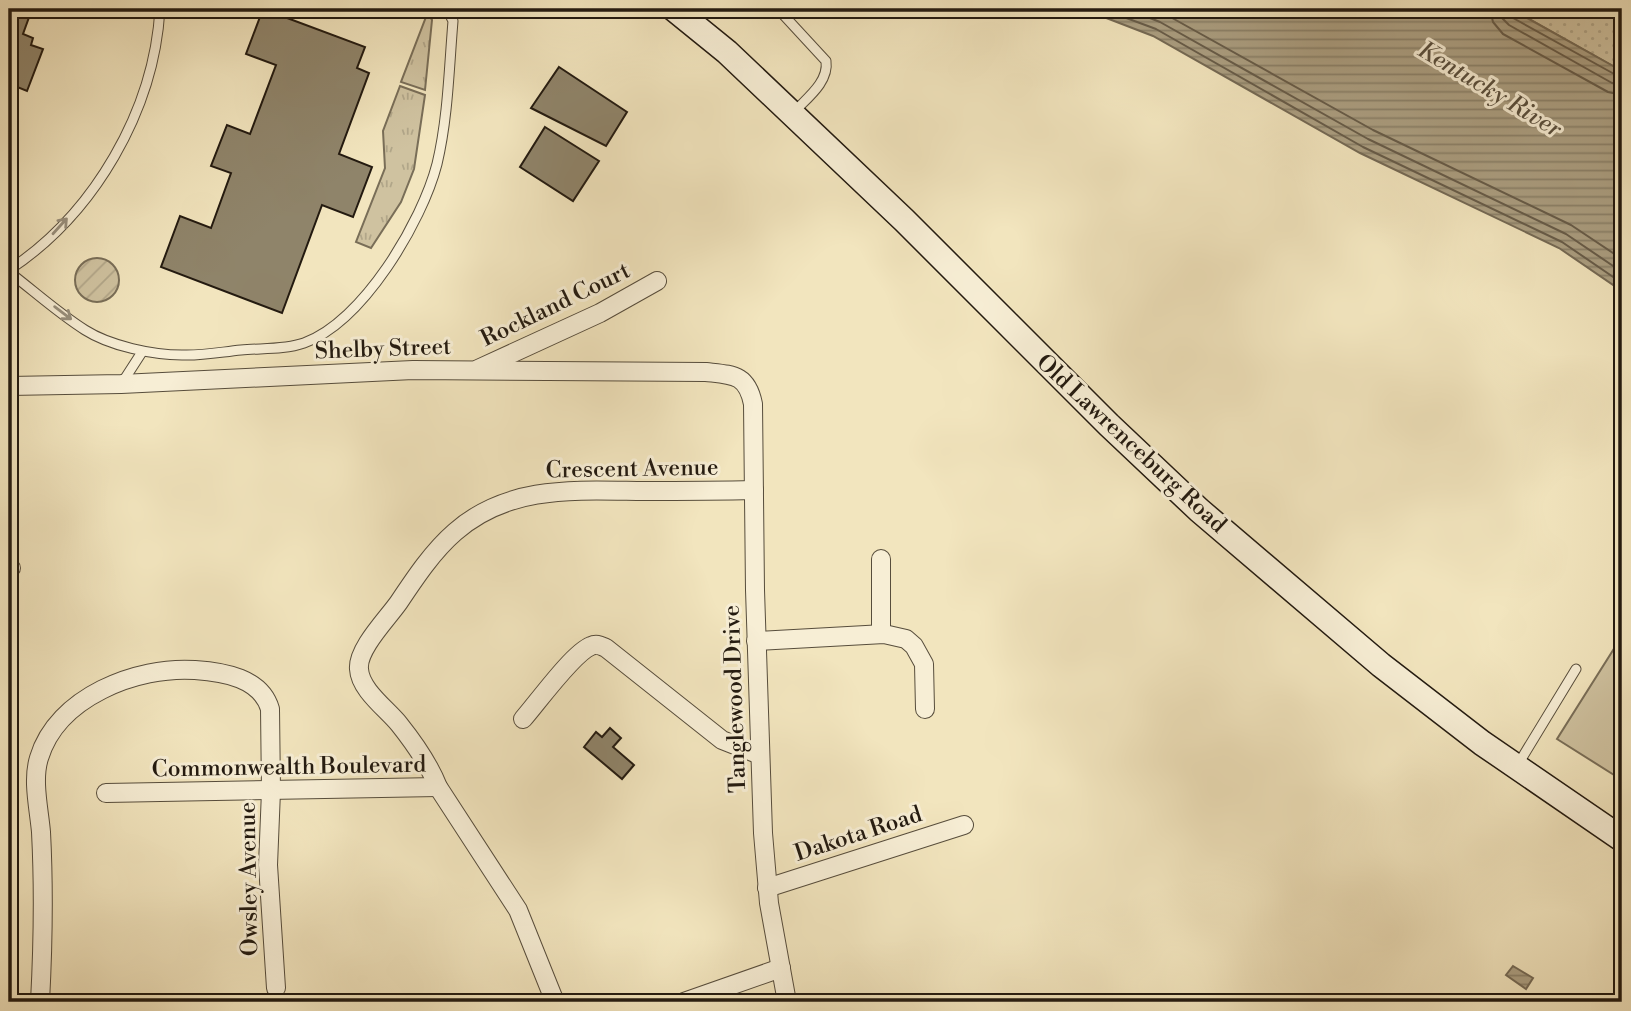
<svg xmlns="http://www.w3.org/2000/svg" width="1631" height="1011" font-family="'Libre Bodoni',serif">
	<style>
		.grass { fill: url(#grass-tufts); stroke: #796e58; stroke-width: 2 }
		.park { fill: url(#park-dots); stroke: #796e58; stroke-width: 2 }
		.garden { fill: url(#garden-furrows); stroke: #796e58; stroke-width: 2 }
		.pitch { fill: #cfc2a0; stroke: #796e58; stroke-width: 2 }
		.water { fill: url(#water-rules); stroke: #756a55; stroke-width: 2 }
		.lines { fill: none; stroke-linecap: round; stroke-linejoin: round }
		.shore { stroke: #685d4a; stroke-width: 2 }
		.building { fill: #8f846a; stroke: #231a10; stroke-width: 2 }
		.lane-casing { stroke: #574d3c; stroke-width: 11 }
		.street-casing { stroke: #574d3c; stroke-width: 20 }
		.secondary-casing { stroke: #231a10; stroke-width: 27 }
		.lane { stroke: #f7eed5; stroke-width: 9 }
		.street { stroke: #f7eed5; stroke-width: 18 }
		.secondary { stroke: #f7eed5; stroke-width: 24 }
		.oneway { stroke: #988f7c }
		.labels { text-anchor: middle; stroke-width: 6; stroke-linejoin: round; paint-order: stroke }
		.street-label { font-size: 23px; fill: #231a10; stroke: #f7eed5 }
		.water-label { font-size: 24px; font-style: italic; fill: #5a503e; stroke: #f7eed5 }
	</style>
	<defs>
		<pattern id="grass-tufts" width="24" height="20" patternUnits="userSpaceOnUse" patternTransform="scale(1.75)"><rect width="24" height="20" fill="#cfc2a0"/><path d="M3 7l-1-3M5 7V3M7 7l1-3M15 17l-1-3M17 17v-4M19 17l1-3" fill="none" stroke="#b1a689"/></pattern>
		<pattern id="park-dots" width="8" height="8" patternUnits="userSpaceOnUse" patternTransform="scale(1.75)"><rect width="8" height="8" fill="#cfc2a0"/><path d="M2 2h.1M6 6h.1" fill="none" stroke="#b1a689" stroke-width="1.8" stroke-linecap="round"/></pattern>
		<pattern id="garden-furrows" width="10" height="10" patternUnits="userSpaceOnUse" patternTransform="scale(1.75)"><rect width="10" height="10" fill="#cfc2a0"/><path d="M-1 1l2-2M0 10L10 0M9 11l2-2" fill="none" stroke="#b1a689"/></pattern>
		<pattern id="water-rules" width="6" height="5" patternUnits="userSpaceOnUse" patternTransform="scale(1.75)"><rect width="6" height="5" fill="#aca083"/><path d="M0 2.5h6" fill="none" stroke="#8c826a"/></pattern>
	</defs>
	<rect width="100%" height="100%" fill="#f2e5be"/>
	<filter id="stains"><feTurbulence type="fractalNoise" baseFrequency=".00286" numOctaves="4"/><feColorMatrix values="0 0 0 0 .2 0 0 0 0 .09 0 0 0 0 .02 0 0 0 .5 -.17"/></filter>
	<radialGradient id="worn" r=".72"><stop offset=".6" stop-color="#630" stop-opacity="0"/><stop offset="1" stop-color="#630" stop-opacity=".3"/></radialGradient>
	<g class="grass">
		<path d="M429,15L432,20L425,90L401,82L426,17Z"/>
		<path d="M400,86L425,95L414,169L401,202L371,248L356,242L385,168L383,131Z"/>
	</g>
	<path class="park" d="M1511,9H1622V71Z"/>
	<circle class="garden" cx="97" cy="280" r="22"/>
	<path class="pitch" d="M1622,636V780L1557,739Z"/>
	<g class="water">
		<path d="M1083,9H1511L1622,71V291L1559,248L1360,153L1153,36Z"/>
		<path d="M1513,966L1533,978L1526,989L1506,975Z"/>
	</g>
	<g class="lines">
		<g class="shore">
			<path d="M1102,9L1156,29L1363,147L1562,242L1622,283"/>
			<path d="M1127,9L1160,22L1368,139L1566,234L1622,272"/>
			<path d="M1156,9L1373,130L1571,225L1622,259"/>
			<path d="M1490,9L1493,22L1503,34L1608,92L1622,95"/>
			<path d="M1501,9L1502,18L1509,25L1612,83L1622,85"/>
			<path d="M1509,9L1513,18L1616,75L1622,76"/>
		</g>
	</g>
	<g class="building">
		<path d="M9,9H32L23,34L33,38L31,45L43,49L27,91L15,86L12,93L9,92Z"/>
		<path d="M263,9L365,47L357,68L369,73L339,154L372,167L353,217L322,205L282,313L161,267L180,216L211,228L231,173L211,166L227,125L250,134L276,65L246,54Z"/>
		<path d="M559,67L627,112L606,146L531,108Z"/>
		<path d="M545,127L599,161L573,201L520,167Z"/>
		<path d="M610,728L621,738L613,747L634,765L622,779L584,747L596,732L602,737Z"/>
	</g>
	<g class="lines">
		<defs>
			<g id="lane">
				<path d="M778,9L826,61C829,82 807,98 794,112"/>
				<path d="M9,270C94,214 154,111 160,9"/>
				<path d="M9,272C34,291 58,313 85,330C110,346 153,355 182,355C201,356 221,352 241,350C261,348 284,350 304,343C363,322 422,222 437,164C448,118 449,69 453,21L447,9"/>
				<path d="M122,383L142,352"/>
				<path d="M1517,766L1576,669"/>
			</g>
			<g id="street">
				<path d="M478,369L600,313L657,281"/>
				<path d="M9,386L121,384L413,370L706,372C733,375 747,374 753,404L755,590L763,833L769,903L787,1002"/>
				<path d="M9,568H11"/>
				<path d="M881,634V559"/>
				<path d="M756,641L884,634L906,639L914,646L924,664L925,709"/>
				<path d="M523,719C538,702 573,653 591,646C597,643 601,646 606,648L722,740L760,755"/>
				<path d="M106,793L438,787"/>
				<path d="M767,888L964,825"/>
				<path d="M40,1002C43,946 44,889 41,832C39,809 32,780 39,758C57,697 137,666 195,670C224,672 261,678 270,709L271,791L268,865L276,988"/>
				<path d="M555,1002L518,910L438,787C429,764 415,744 399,724C387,709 360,690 359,669C357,649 388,618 399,602C415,578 433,551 455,532C507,486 573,490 637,491C676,491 715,491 754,490"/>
				<path d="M684,1002L781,968"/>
			</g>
			<path id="secondary" d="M674,9L727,52L904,220L1109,425L1199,510L1381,665L1482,743L1622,839"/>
		</defs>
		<use href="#lane" class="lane-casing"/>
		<use href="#street" class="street-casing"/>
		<use href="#secondary" class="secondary-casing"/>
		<use href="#lane" class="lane"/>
		<use href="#street" class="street"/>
		<use href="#secondary" class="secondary"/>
	</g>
	<defs><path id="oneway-shaft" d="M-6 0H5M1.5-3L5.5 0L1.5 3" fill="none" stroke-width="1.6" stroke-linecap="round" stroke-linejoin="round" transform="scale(1.75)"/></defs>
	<g class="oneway">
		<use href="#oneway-shaft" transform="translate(60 226) rotate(-48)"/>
		<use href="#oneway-shaft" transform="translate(63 313) rotate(37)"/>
	</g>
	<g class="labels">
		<g class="street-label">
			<text transform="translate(555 304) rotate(-26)" y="8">Rockland Court</text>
			<text transform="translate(383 348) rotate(-2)" y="8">Shelby Street</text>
			<text transform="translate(1132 443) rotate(43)" y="8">Old Lawrenceburg Road</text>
			<text transform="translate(632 468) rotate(-1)" y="8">Crescent Avenue</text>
			<text transform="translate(734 699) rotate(-92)" y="8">Tanglewood Drive</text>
			<text transform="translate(289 766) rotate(-1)" y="8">Commonwealth Boulevard</text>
			<text transform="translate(858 833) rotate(-18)" y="8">Dakota Road</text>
			<text transform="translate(248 879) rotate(-91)" y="8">Owsley Avenue</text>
		</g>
		<g class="water-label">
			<text transform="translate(1490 89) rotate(31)" y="8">Kentucky River</text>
		</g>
	</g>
	<rect width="1631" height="1011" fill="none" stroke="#f2e5be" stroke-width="35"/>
	<rect x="10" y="10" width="1610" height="990" fill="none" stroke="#231a10" stroke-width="3.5"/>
	<rect x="18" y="18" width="1596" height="976" fill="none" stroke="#231a10" stroke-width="2"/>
	<rect width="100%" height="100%" filter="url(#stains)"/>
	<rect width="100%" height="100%" fill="url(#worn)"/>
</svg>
